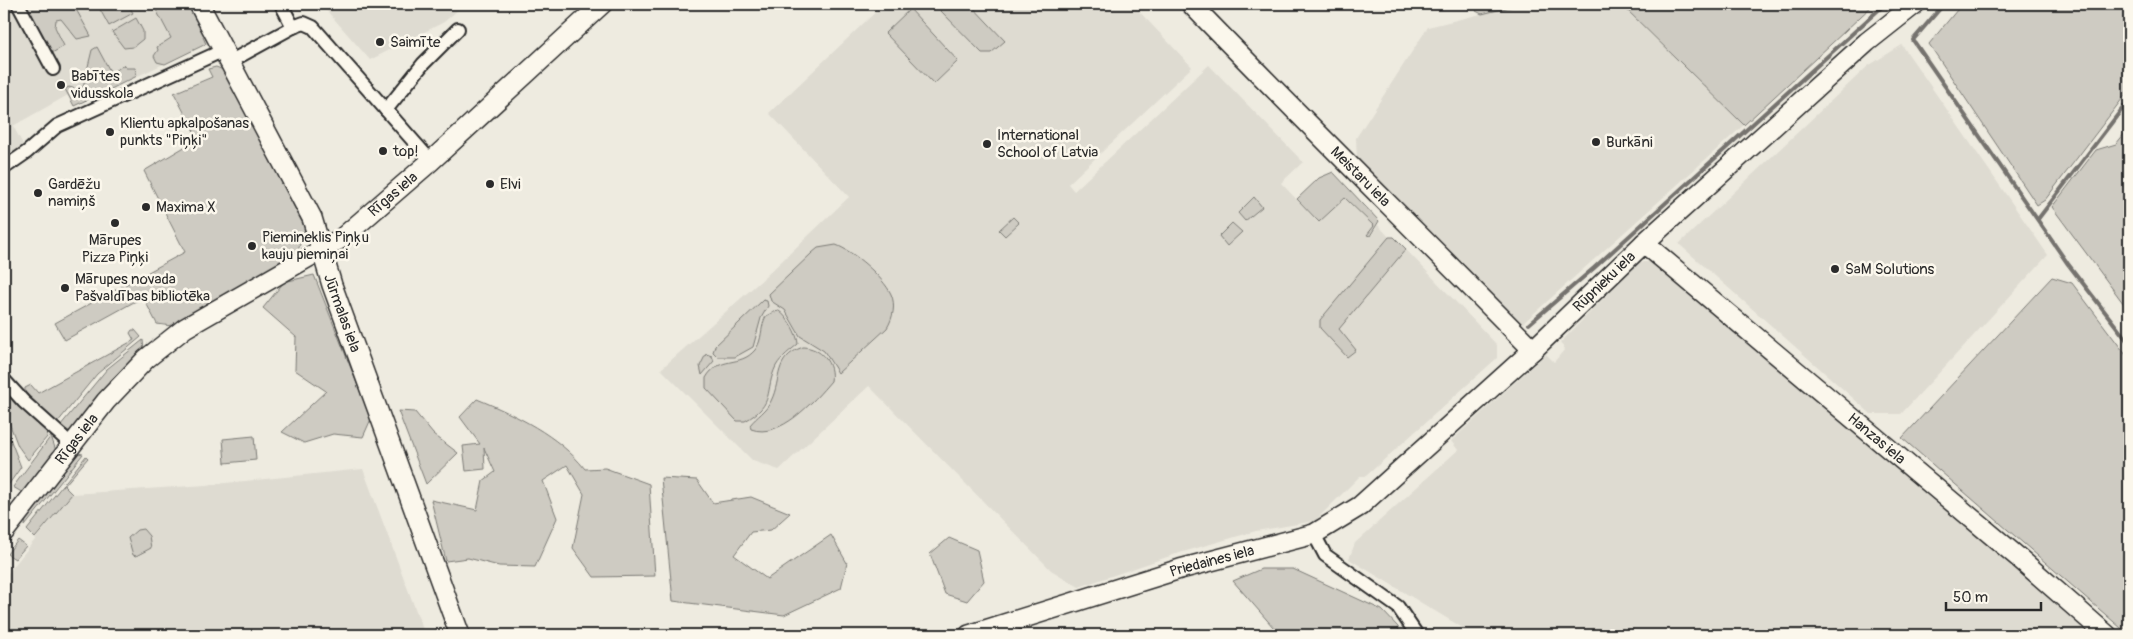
<svg xmlns="http://www.w3.org/2000/svg" width="2133" height="639" font-family="Pangolin,sans-serif">
	<style>
		.built { fill: #dedbd1 }
		.green { fill: #cecbc2; stroke: #7c7b76 }
		.lines { fill: none; stroke-linecap: round; stroke-linejoin: round }
		.stream { stroke: #74726e; stroke-width: 4 }
		.street-casing { stroke: #2b2b2b; stroke-width: 16 }
		.secondary-casing { stroke: #2b2b2b; stroke-width: 22 }
		.street { stroke: #fbf7ec; stroke-width: 12 }
		.secondary { stroke: #fbf7ec; stroke-width: 19 }
		.poi-dot { fill: #2b2b2b; stroke: #fbf7ec; stroke-width: 2 }
		.labels { text-anchor: middle; stroke-width: 5; stroke-linejoin: round; paint-order: stroke }
		.poi-label { font-size: 15px; fill: #2b2b2b; stroke: #fbf7ec; text-anchor: start }
		.street-label { font-size: 15px; fill: #2b2b2b; stroke: #fbf7ec }
	</style>
	<rect width="100%" height="100%" fill="#eeebe0"/>
	<filter id="ink" filterUnits="userSpaceOnUse"><feTurbulence type="fractalNoise" baseFrequency=".02" numOctaves="2"/><feDisplacementMap in="SourceGraphic" scale="10" xChannelSelector="R" yChannelSelector="G"/><feConvolveMatrix kernelMatrix="1 2 1 2 8 2 1 2 1" color-interpolation-filters="sRGB"/></filter>
	<g filter="url(#ink)">
		<g class="built">
			<path d="M4,4H191L208,34L206,44L74,106L68,95L13,126L24,146L4,159Z"/>
			<path d="M321,4H465L444,22L370,60Z"/>
			<path d="M884,4H1132L1192,67L1068,184L1074,191L1209,65L1303,162L1281,183L1318,222L1345,198L1374,226L1368,235L1371,236L1378,225L1389,237H1394L1497,345V358L1366,476H1360L1315,521L1256,531L1176,554L1079,587L1051,570L869,386L779,470L753,461L661,369L764,278L849,197L769,113Z"/>
			<path d="M1522,4H1621L1744,125L1522,324L1357,160L1356,138L1428,27Z"/>
			<path d="M1902,45L2048,255L1901,414H1871L1679,244L1868,66Z"/>
			<path d="M1639,262H1658L1673,273L2091,635H1457L1463,628L1349,559L1355,543L1458,450L1451,441L1546,354L1554,362L1565,349L1560,343Z"/>
			<path d="M363,469L425,635H4V578L72,494L206,485Z"/>
		</g>
		<g class="green">
			<path d="M26,4H73L91,36L77,39L61,19L56,20L55,27L64,46L52,53Z"/>
			<path d="M97,4H128L133,13L109,26Z"/>
			<path d="M153,4H191L208,34L203,37L206,44L165,64L157,62L154,56L158,50L157,47L171,38Z"/>
			<path d="M939,4H970L1005,41L991,53H982L940,10Z"/>
			<path d="M1481,4H1522L1482,14L1476,11Z"/>
			<path d="M1621,4H1874L1744,125Z"/>
			<path d="M1962,4H2129V90L2045,200L2037,205L1929,44Z"/>
			<path d="M910,9L958,61L934,84L885,33Z"/>
			<path d="M136,18L143,31V39L133,47L124,48L112,32Z"/>
			<path d="M97,47L111,73L124,65L126,68H135L137,76L101,94L83,87L92,50Z"/>
			<path d="M216,67L226,71L305,228L297,254L172,326L157,324L143,297L65,340L55,323L185,252L144,171L198,139L174,93L212,77L208,69Z"/>
			<path d="M69,87L97,95L74,106L65,89Z"/>
			<path d="M2129,128V311L2052,207L2096,150L2116,144Z"/>
			<path d="M1333,172L1379,221L1370,236L1367,235L1374,226L1345,198L1319,222L1297,199L1319,178Z"/>
			<path d="M1254,197L1262,207L1245,221L1238,213Z"/>
			<path d="M1013,217L1019,223L1005,236L999,230Z"/>
			<path d="M1232,223L1242,232L1227,246L1219,236Z"/>
			<path d="M1389,237H1394L1406,249L1339,329L1356,350L1347,357L1320,328V320Z"/>
			<path d="M836,245C853,251 883,277 891,294C896,305 893,318 887,328L838,373L824,351L800,336L785,310L771,301L769,294L812,253L818,248Z"/>
			<path d="M314,275L371,419L363,437L333,434L304,443L282,432L326,391L295,370L296,337L263,308L284,282Z"/>
			<path d="M2052,277L2072,283L2129,359V635L1902,438Z"/>
			<path d="M763,300L767,301L768,306L761,318L753,347L735,357H718L713,352L715,346Z"/>
			<path d="M779,311C787,316 798,335 798,344C790,351 782,356 776,366C764,391 776,404 745,421H737L706,388V378C719,355 740,368 755,350C763,340 760,327 766,316L774,312Z"/>
			<path d="M132,330H135L141,337L97,374L57,423L25,392V388L31,385L38,393L134,340L130,333Z"/>
			<path d="M143,340L144,351L76,428L69,431L60,426L107,369Z"/>
			<path d="M803,347C821,348 834,363 831,381C814,401 780,440 751,429L750,425C757,416 766,412 771,401C782,379 773,358 803,347Z"/>
			<path d="M706,354L712,356L714,361L702,375L700,366Z"/>
			<path d="M4,388L48,431L47,437L28,460L18,446L5,412Z"/>
			<path d="M477,399C516,415 558,435 585,469L605,468L649,484L655,576L594,577L573,548L584,494L567,465L543,481L557,518L535,567L499,566L468,558L446,561L431,500L477,510L483,481L495,472L484,448L485,469L466,471L463,446L480,444L460,417Z"/>
			<path d="M398,411L415,412L433,434L458,453L426,484Z"/>
			<path d="M4,423L21,467L4,491Z"/>
			<path d="M51,436L56,451L25,494L13,487Z"/>
			<path d="M254,436L256,460L225,463L223,439Z"/>
			<path d="M78,453L83,454L25,526L26,519Z"/>
			<path d="M86,456L88,458L64,486L72,494L35,538L27,530Z"/>
			<path d="M661,478L697,480L713,503L751,497L790,513L771,530L751,532L734,555L767,579L831,535L847,563L841,588L784,615L673,601Z"/>
			<path d="M143,529L149,536L151,548L136,556L133,555L128,538L137,530Z"/>
			<path d="M949,538L977,550L984,581L967,601L945,594L930,554Z"/>
			<path d="M18,540L26,546L15,559L7,554Z"/>
			<path d="M1261,569H1293L1382,610L1398,627L1400,635H1280L1233,581Z"/>
		</g>
		<g class="lines">
			<g class="stream">
				<path d="M1944,4L1913,40L2068,264L2129,343"/>
				<path d="M2038,219L2129,100"/>
				<path d="M1529,324L1594,268L1885,4"/>
			</g>
			<defs>
				<g id="street">
					<path d="M18,4L53,69"/>
					<path d="M293,27L304,23L313,27L431,161"/>
					<path d="M231,61L293,27L281,4"/>
					<path d="M386,110L423,64L458,29"/>
					<path d="M4,168L27,152L57,126L224,50"/>
					<path d="M4,380L24,402L72,445"/>
					<path d="M1314,534L1325,555L1398,607L1417,635"/>
				</g>
				<g id="secondary">
					<path id="s1" d="M199,4L312,218L332,285L460,635"/>
					<path id="s2" d="M1191,4C1303,120 1419,234 1533,350"/>
					<path id="s3" d="M1644,243L2019,558L2107,635"/>
					<path id="s4" d="M4,532L106,401L146,359L185,328L342,238L431,161L602,4"/>
					<path id="s5" d="M969,635L1180,569L1314,534L1360,506L1533,350L1644,243L1867,42L1915,4"/>
				</g>
			</defs>
			<use href="#street" class="street-casing"/>
			<use href="#secondary" class="secondary-casing"/>
			<use href="#street" class="street"/>
			<use href="#secondary" class="secondary"/>
		</g>
	</g>
	<g class="poi-dot">
		<circle cx="380" cy="42" r="5"/>
		<circle cx="61" cy="85" r="5"/>
		<circle cx="110" cy="132" r="5"/>
		<circle cx="1596" cy="142" r="5"/>
		<circle cx="987" cy="144" r="5"/>
		<circle cx="383" cy="151" r="5"/>
		<circle cx="490" cy="184" r="5"/>
		<circle cx="38" cy="193" r="5"/>
		<circle cx="146" cy="207" r="5"/>
		<circle cx="115" cy="223" r="5"/>
		<circle cx="252" cy="246" r="5"/>
		<circle cx="1835" cy="269" r="5"/>
		<circle cx="65" cy="288" r="5"/>
	</g>
	<g class="labels">
		<g class="poi-label">
			<text x="390" y="47">Saimīte</text>
			<text x="71" y="81">Babītes<tspan x="71" dy="17">vidusskola</tspan></text>
			<text x="120" y="128">Klientu apkalpošanas<tspan x="120" dy="17">punkts "Piņķi"</tspan></text>
			<text x="997" y="140">International<tspan x="997" dy="17">School of Latvia</tspan></text>
			<text x="1606" y="147">Burkāni</text>
			<text x="393" y="156">top!</text>
			<text x="48" y="189">Gardēžu<tspan x="48" dy="17">namiņš</tspan></text>
			<text x="500" y="189">Elvi</text>
			<text x="156" y="212">Maxima X</text>
			<text x="262" y="242">Piemineklis Piņķu<tspan x="262" dy="17">kauju piemiņai</tspan></text>
			<text x="115" y="245" text-anchor="middle">Mārupes<tspan x="115" dy="17">Pizza Piņķi</tspan></text>
			<text x="1845" y="274">SaM Solutions</text>
			<text x="75" y="284">Mārupes novada<tspan x="75" dy="17">Pašvaldības bibliotēka</tspan></text>
		</g>
		<g class="street-label">
			<text dy="5" stroke="none"><textPath href="#s2" startOffset="242">Meistaru iela</textPath></text>
			<text dy="5" stroke="none"><textPath href="#s4" startOffset="522">Rīgas iela</textPath></text>
			<text dy="5" stroke="none"><textPath href="#s5" startOffset="745">Rūpnieku iela</textPath></text>
			<text dy="5" stroke="none"><textPath href="#s1" startOffset="342">Jūrmalas iela</textPath></text>
			<text dy="5" stroke="none"><textPath href="#s3" startOffset="304">Hanzas iela</textPath></text>
			<text dy="5" stroke="none"><textPath href="#s4" startOffset="118">Rīgas iela</textPath></text>
			<text dy="5" stroke="none"><textPath href="#s5" startOffset="254">Priedaines iela</textPath></text>
		</g>
	</g>
	<rect width="2133" height="639" fill="none" stroke="#fbf7ec" stroke-width="20"/>
	<rect x="10" y="10" width="2113" height="619" fill="none" stroke="#2b2b2b" stroke-width="2" filter="url(#ink)"/>
	<path d="M1946 602v8h95v-8" fill="none" stroke="#2b2b2b" stroke-width="2.5"/>
	<text x="1953" y="602" font-size="15" fill="#2b2b2b" stroke="#fbf7ec" stroke-width="4" paint-order="stroke">50 m</text>
</svg>
